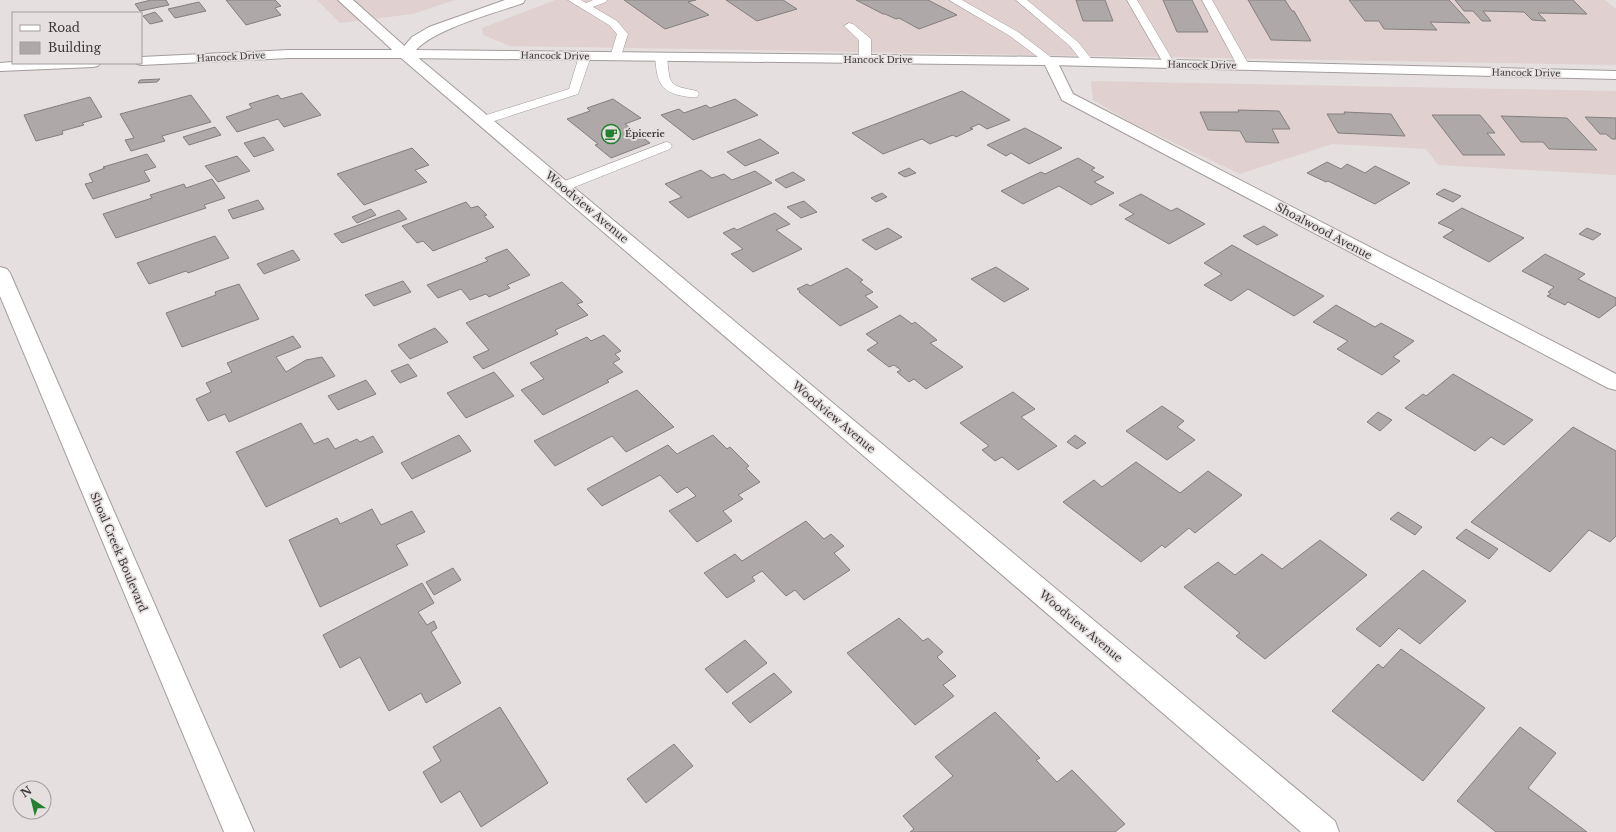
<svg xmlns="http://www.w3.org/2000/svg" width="1616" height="832" font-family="'Libre Baskerville',serif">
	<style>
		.built { fill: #e0d1d0 }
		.building { fill: #aea8a8; stroke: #847e7e }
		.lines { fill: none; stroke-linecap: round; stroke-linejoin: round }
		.service-casing { stroke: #a29c9b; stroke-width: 1 }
		.minor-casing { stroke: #a29c9b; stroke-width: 2 }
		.tertiary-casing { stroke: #a29c9b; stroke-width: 2 }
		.service { fill: #fff; fill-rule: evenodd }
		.minor { fill: #fff; fill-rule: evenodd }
		.tertiary { fill: #fff; fill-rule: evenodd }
		.labels { text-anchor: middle; stroke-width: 3.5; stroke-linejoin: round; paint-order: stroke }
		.far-street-label { font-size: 9px; fill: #3b3939; stroke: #e6dfdf }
		.far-poi-label { font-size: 9px; font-weight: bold; fill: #3b3939; stroke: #e6dfdf; text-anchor: start }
		.street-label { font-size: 11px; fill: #3b3939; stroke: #e6dfdf }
	</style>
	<rect width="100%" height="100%" fill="#e6dfdf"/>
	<g class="built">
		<path d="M317,0H455L413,14L340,23Z"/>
		<path d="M555,0H1605L1616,9V65L510,46L483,35L482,28Z"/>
		<path d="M1091,81L1616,91V175L1438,165L1426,149L1332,144L1240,174L1132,123L1093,100Z"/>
	</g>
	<g class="building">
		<path d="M151,0H166L169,5L140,11L135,4Z"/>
		<path d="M226,0H275L281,6L275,8L281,15L246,25Z"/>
		<path d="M624,0H696L688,2L709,15L665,29Z"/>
		<path d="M726,0H783L797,9L757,21Z"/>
		<path d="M856,0H928L957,15L919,29L899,18L896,19L885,14H883Z"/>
		<path d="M1076,0H1105L1113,21H1083Z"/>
		<path d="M1163,0H1192L1208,32H1177Z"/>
		<path d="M1248,0H1285L1292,11H1294L1311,41L1271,40Z"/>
		<path d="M1349,0H1449L1470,23L1430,22L1437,30L1384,29L1379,21H1365Z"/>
		<path d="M1455,0H1573L1587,14L1538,13L1546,21L1532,20L1524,12L1483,11L1491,21H1482L1473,11H1464Z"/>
		<path d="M199,2L206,11L175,18L168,9Z"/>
		<path d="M155,12L163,21L150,24L143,16Z"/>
		<path d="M160,79L157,82L138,83L140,80Z"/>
		<path d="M962,91L1010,120L987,129L979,124L970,128L973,129L956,137L953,135L930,144L922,139L883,154L852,133Z"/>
		<path d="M302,93L321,115L284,127L278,119L237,132L226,117L252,108L249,104L278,95L281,99Z"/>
		<path d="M191,95L211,122L162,136L165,141L131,151L125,140L134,138L120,114Z"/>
		<path d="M90,97L102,117L82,123L84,125L62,131L63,134L36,141L24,115Z"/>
		<path d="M613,99L641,118L625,124L650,143L611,158L595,145L598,144L567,119L590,111L587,108Z"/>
		<path d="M735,99L758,115L693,140L661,115L679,109L684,113L706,105L710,108Z"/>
		<path d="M1238,110L1279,111L1290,129H1272L1279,143L1246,142L1240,131L1208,130L1200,112H1239Z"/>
		<path d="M1344,112L1391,114L1405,136L1338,133L1327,114H1345Z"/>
		<path d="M1432,115H1480L1495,133H1487L1505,155H1463Z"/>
		<path d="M1501,116L1567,118L1597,150L1549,149L1543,142H1521Z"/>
		<path d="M1585,117L1616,118V139H1612L1606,134H1600Z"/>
		<path d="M215,127L221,135L189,145L183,137Z"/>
		<path d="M1025,128L1042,137L1062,148L1029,164L1011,153L1006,156L987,145Z"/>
		<path d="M264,137L274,150L254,157L244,143Z"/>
		<path d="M760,139L779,153L745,166L727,152Z"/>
		<path d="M412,148L429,165L415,170L427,182L364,205L337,174Z"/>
		<path d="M147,154L156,167L144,171L150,181L93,199L85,184L93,182L89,174L105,168L103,167Z"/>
		<path d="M237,156L250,171L218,182L205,166Z"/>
		<path d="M1078,158L1095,168L1091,170L1104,177L1094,182L1114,193L1091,205L1059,186L1023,204L1001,191L1041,172L1045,174Z"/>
		<path d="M1327,162L1341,169L1347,164L1365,173L1375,166L1410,183L1375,204L1328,181L1326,182L1307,173Z"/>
		<path d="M909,168L916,173L905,177L898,173Z"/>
		<path d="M701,170L712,178L724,174L732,180L755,171L772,183L688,218L669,202L682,197L665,184Z"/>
		<path d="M793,172L805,180L786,188L775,180Z"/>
		<path d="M212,179L225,198L204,205L206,208L116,238L103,214L152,198L150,195L184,184L186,188Z"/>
		<path d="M1444,189L1461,196L1453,202L1436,194Z"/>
		<path d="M882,193L887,197L876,202L871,198Z"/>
		<path d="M1141,194L1171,211L1177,208L1205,224L1169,244L1125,219L1134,214L1119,205Z"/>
		<path d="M258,200L264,209L233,219L228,210Z"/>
		<path d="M804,201L817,212L801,218L787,207Z"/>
		<path d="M466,202L471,208L478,206L487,215L484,216L494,227L433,251L423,241L417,243L402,226Z"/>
		<path d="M1462,208L1524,238L1489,262L1443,237L1454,230L1438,223Z"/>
		<path d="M371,209L376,215L357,223L352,217Z"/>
		<path d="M399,210L407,219L342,243L334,234Z"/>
		<path d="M775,213L790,224L776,230L802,249L753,272L731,254L743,249L723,233L734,228L737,230Z"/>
		<path d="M1264,226L1278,235L1257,245L1243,236Z"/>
		<path d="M888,228L902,237L876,250L862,240Z"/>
		<path d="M1587,228L1601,234L1593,240L1579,234Z"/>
		<path d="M215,236L229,258L188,273L186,271L149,284L137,263Z"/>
		<path d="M1232,245L1324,296L1294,316L1248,289L1231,301L1204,285L1222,274L1204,263Z"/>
		<path d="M507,249L530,275L507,285L510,288L489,297L486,294L470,300L461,289L438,298L427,285L488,261L485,258Z"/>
		<path d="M293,250L300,260L264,274L257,264Z"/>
		<path d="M1545,254L1585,274L1578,279L1616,298V305L1599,318L1568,302L1565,305L1547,296L1551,294L1548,292L1554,287L1522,271Z"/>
		<path d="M996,267L1029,289L1004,302L971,279Z"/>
		<path d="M847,268L863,280L860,282L873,292L865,296L878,307L840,326L799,292L800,291L797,289L807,284L810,286Z"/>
		<path d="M403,281L411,292L374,306L365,295Z"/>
		<path d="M562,282L583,302L577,304L588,315L555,330L558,334L483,369L473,357L489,350L466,323Z"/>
		<path d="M239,284L259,319L182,347L166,313L216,295L215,292Z"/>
		<path d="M1336,305L1375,327L1381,323L1414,341L1393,357L1400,361L1382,375L1337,349L1348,341L1313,322Z"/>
		<path d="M900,315L912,324L915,322L937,340L930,343L963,367L926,389L914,379L909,382L897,372L901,370L894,365L889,367L867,350L878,343L866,334Z"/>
		<path d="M435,328L448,342L410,359L398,345Z"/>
		<path d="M604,335L621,351L615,354L620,359L613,363L623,372L607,380L609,382L543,415L521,390L544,379L530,363L587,337L591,341Z"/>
		<path d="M293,336L301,347L276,357L286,372L306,360L322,357L335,376L229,422L225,414L208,421L196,399L211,392L206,383L232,372L227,363Z"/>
		<path d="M408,364L417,376L400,383L391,371Z"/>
		<path d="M494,372L514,396L466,418L447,393Z"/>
		<path d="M1453,374L1533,420L1504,445L1491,437L1475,451L1405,408L1423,394L1426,396Z"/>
		<path d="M366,380L376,394L338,410L328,396Z"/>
		<path d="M637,390L674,427L626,452L612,436L555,466L534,441Z"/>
		<path d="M1013,392L1035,409L1021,417L1057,446L1018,470L1002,457L995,461L982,450L989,446L960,423Z"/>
		<path d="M1162,406L1184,421L1177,427L1195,440L1167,460L1126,431Z"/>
		<path d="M1378,412L1392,420L1380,431L1367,422Z"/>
		<path d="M301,423L314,444L328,438L335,449L357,439L360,442L373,436L383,452L266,507L236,452Z"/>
		<path d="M1573,427L1616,451V536L1610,542L1589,530L1550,572L1471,522Z"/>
		<path d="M459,435L471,451L412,479L401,463Z"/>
		<path d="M713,435L727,449L730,447L749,466L746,468L760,482L738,495L743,499L723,511L732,521L697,542L669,511L696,496L687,487L677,493L660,475L602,506L587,489L668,445L677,454Z"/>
		<path d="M1075,435L1086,443L1077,449L1067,442Z"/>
		<path d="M1136,462L1180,493L1208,471L1242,495L1195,533L1189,528L1165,548L1162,545L1141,562L1063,502L1094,480L1102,487Z"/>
		<path d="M372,509L381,525L412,511L425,532L396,545L408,565L320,607L289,540L337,518L340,524Z"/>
		<path d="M1398,512L1422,527L1415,535L1390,519Z"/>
		<path d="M806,521L824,539L831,534L844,546L834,553L850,570L804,600L795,590L786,596L762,571L752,577L755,581L727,598L704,573L735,554L742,561Z"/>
		<path d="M1466,529L1498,549L1489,559L1456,538Z"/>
		<path d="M1320,540L1367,575L1265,659L1236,636L1240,633L1184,587L1218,562L1235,575L1262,554L1282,569Z"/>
		<path d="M453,568L461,580L434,595L426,582Z"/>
		<path d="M1423,570L1466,601L1420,644L1399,628L1380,647L1356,629Z"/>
		<path d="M422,583L434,603L418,612L427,625L434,621L437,628L431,632L461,683L426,703L421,693L389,711L360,657L340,668L323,635Z"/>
		<path d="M899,618L923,641L928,638L943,652L937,657L956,676L943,685L954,696L915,725L847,653Z"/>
		<path d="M745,640L767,663L727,693L705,669Z"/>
		<path d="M1401,649L1485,708L1423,781L1332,711L1378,664L1383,668Z"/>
		<path d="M774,673L792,692L750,723L732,703Z"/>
		<path d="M500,707L548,783L481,827L460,791L441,803L423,772L441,761L433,747Z"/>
		<path d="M995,712L1040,758L1036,760L1057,782L1072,770L1125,824L1115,832H910L914,829L903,816L953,776L935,757Z"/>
		<path d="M1520,727L1556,753L1528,788L1587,832H1496L1457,801Z"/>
		<path d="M674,744L693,766L646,803L627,779Z"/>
	</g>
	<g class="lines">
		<defs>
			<g id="service">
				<path d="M568,0H581L586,3L593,0H607L606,2L593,7L617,21L628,34L620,59H612L610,57L617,34L609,25Z"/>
				<path d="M949,0H962L1018,32L1056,61L1054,63H1046L1010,36Z"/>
				<path d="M1016,0H1027L1078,42L1094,62L1092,64H1084L1070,46Z"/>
				<path d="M1127,0H1137L1175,64L1173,66H1165Z"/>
				<path d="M1202,0H1212L1249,65L1247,67H1239L1237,65Z"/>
				<path d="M849,23L853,24L871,39V60L869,62H861L859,60V40L844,26Z"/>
				<path d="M585,53L589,54L591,56L578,94L488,123H480L478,120L480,117L569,89L579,56L581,54Z"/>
				<path d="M661,54L665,55L667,57C670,87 669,85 697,91L699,94L697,97C691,98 684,96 678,95C657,89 657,76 655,57L657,55Z"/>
				<path d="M666,142L670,143L672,146L670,149L567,190H557L555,187L557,184Z"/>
			</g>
			<g id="minor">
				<path d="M338,0H353L410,51L1335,821L1339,832H1301L400,57Z"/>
				<path d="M1050,57L1055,58L1057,61L1073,94L1616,374V390L1608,388L1062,100L1043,61L1045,58Z"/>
			</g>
			<g id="tertiary">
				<path d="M505,0H525L523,3C495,13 434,29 416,50L1050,57L1616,71V79L1050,65L405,58H289L141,65L135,63H141V57L289,50H401L412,37L429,27Z"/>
				<path d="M13,62V63H100L98,66L93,67L0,71V63Z"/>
				<path d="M0,267L7,269L10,273L254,832H224L0,296Z"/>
			</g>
		</defs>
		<use href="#service" class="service-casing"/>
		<use href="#minor" class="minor-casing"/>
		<use href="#tertiary" class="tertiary-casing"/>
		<use href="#service" class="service"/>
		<use href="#minor" class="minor"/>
		<use href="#tertiary" class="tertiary"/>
	</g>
	<defs>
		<symbol id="cafe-ring" viewBox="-11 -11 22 22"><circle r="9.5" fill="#e6dfdf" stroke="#248031" stroke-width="1.5"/><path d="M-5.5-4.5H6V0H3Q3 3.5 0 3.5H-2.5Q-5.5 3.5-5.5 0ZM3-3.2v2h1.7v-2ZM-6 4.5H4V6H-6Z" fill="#248031"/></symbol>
	</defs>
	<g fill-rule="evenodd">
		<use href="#cafe-ring" x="600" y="123" width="22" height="22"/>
	</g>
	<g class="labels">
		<g class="far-street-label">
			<text transform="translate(555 56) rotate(1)" y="3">Hancock Drive</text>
			<text transform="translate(231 57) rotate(-3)" y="3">Hancock Drive</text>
			<text x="878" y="63">Hancock Drive</text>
			<text transform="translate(1202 65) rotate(1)" y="3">Hancock Drive</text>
			<text transform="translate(1526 73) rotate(1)" y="3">Hancock Drive</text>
		</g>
		<g class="far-poi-label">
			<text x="625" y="137">Épicerie</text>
		</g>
		<g class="street-label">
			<text transform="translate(587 207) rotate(40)" y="4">Woodview Avenue</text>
			<text transform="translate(1324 231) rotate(28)" y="4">Shoalwood Avenue</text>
			<text transform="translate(834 417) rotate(40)" y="4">Woodview Avenue</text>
			<text transform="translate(119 552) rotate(67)" y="4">Shoal Creek Boulevard</text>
			<text transform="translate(1081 626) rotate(40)" y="4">Woodview Avenue</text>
		</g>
	</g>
	<rect x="12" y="12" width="130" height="52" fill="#e6dfdf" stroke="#a29d9d"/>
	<rect x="20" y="25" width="20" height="6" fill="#ffffff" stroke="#a29d9d"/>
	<text x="48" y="32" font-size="12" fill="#3b3939">Road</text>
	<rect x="20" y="42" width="20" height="12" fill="#aea8a8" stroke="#a29d9d"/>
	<text x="48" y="52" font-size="12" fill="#3b3939">Building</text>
	<g transform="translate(32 800) rotate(325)"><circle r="19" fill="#e6dfdf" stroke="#a29d9d"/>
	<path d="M0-3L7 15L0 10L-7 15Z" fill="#248031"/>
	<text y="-6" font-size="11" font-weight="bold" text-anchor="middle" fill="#3b3939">N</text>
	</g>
</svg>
